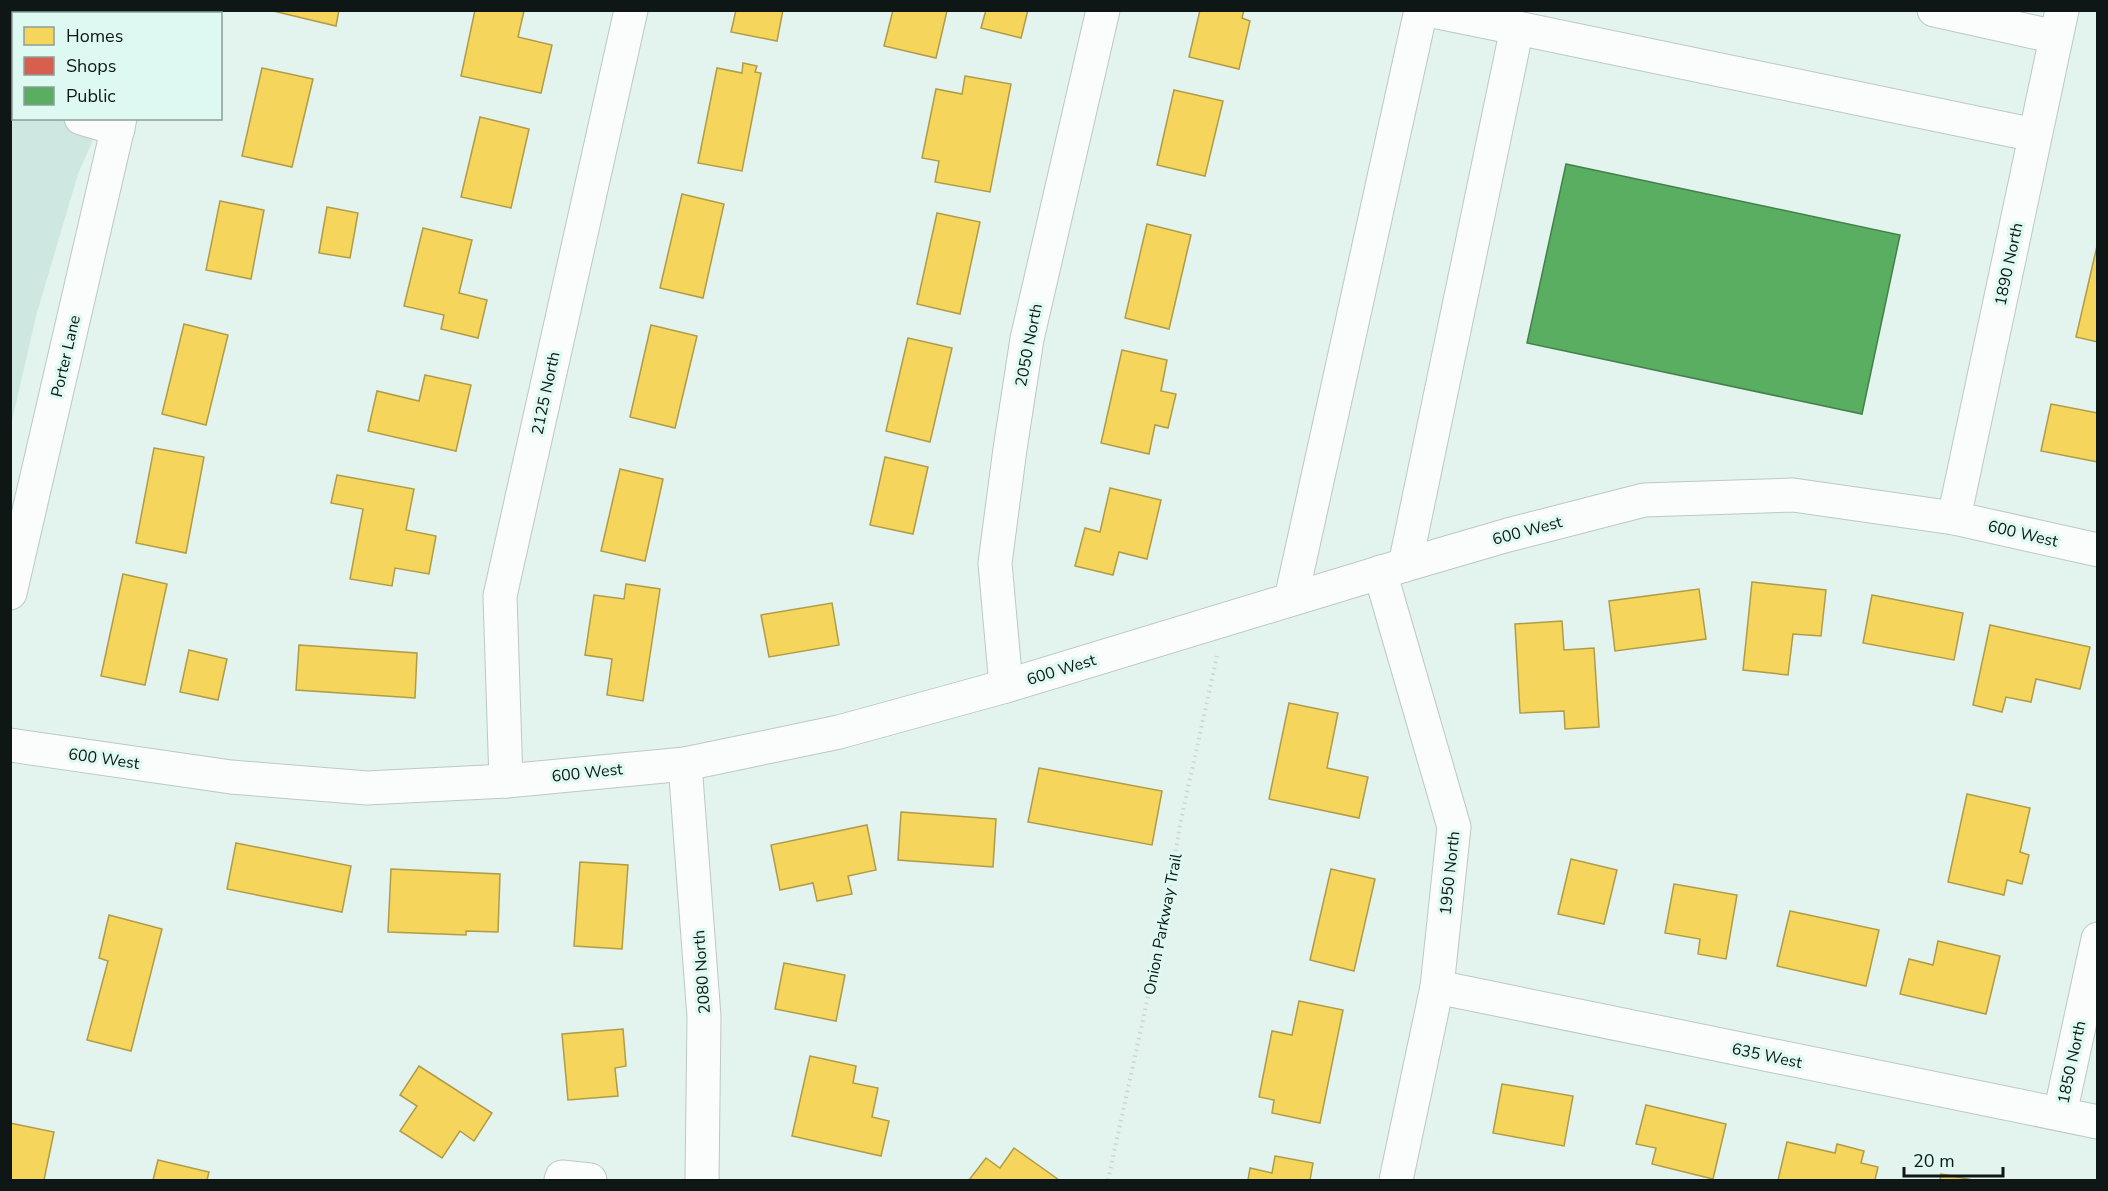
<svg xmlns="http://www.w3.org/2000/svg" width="2108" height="1191" font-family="'Nunito Sans',sans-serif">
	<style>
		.built { fill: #cee8e1 }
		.homes { fill: #f6d55c; stroke: #b09c47; stroke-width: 1.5 }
		.shops { fill: #d6604d; stroke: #9a4a3c; stroke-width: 1.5 }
		.public { fill: #5aae61; stroke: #43814a; stroke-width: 1.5 }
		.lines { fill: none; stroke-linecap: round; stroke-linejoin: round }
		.minor-casing { stroke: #bcc8c4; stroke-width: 35 }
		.path { stroke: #cfd4d3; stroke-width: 4; stroke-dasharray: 1.5 4.5; stroke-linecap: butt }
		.minor { stroke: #fbfdfc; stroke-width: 33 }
		.labels { text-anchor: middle; stroke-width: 6; stroke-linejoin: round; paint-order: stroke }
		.street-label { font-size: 16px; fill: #0e1715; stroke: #ddf9f1 }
	</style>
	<rect width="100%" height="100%" fill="#e3f3ee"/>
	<path class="built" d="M11,11H134L133,14H14V118L102,119L78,174L36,316L11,425Z"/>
	<g class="homes">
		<path d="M269,10H339L336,26Z"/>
		<path d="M475,10L524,11L518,37L552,45L541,93L461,76Z"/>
		<path d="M736,10H783L777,41L731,32Z"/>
		<path d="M893,10L947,11L936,58L884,46Z"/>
		<path d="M986,10H1028L1021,38L981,28Z"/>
		<path d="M1200,10H1244L1242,18L1250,21L1239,69L1189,57Z"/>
		<path d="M743,63L757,66L755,72L761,73L742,171L698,163L717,68L742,73Z"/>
		<path d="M262,68L313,79L292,167L242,156Z"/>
		<path d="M965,76L1011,84L990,192L935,182L939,161L922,158L936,89L962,94Z"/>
		<path d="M1174,90L1223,101L1205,176L1157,165Z"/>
		<path d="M480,117L529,129L511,208L461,197Z"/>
		<path d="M682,194L724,204L703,298L660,288Z"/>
		<path d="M220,201L264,210L251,279L206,270Z"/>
		<path d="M327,207L358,213L350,258L319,253Z"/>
		<path d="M937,213L980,222L960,314L917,304Z"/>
		<path d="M1147,224L1191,235L1169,329L1125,318Z"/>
		<path d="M423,228L472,240L459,293L487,300L478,338L441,329L444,315L404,306Z"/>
		<path d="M2097,246H2098V342L2076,337Z"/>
		<path d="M184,324L228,335L206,425L162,414Z"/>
		<path d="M651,325L697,336L675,428L630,417Z"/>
		<path d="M908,338L952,348L930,442L886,431Z"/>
		<path d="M1122,350L1167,360L1161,391L1176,394L1168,428L1155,425L1149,454L1101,443Z"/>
		<path d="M425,375L471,385L456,451L368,431L377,391L419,401Z"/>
		<path d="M2051,404L2098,413V462L2041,451Z"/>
		<path d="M154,448L204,457L186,553L136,543Z"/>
		<path d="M885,457L928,467L913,534L870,525Z"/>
		<path d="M620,469L663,479L645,561L601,551Z"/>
		<path d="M337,475L414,489L406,530L436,536L429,574L395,568L392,586L350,579L363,509L331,503Z"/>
		<path d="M1110,488L1161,500L1147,559L1119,552L1113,575L1075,566L1085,528L1100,532Z"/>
		<path d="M123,574L167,584L145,685L101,676Z"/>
		<path d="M1752,582L1826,590L1821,636L1793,634L1788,675L1743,670Z"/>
		<path d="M626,584L660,589L643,701L607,695L612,659L585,655L594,595L624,599Z"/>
		<path d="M1699,589L1706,639L1615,651L1609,601Z"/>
		<path d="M1872,595L1963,613L1954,660L1863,643Z"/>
		<path d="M832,603L839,645L769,657L761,615Z"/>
		<path d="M1562,621L1564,650L1594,648L1599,727L1565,729L1564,711L1520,713L1515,624Z"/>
		<path d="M1990,625L2090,647L2080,689L2036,679L2031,702L2006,697L2002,712L1973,705Z"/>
		<path d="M299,645L417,653L415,698L296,690Z"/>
		<path d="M189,650L227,659L218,700L180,692Z"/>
		<path d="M1289,703L1338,713L1327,768L1368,777L1359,818L1269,799Z"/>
		<path d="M1039,768L1162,791L1152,845L1028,822Z"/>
		<path d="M1967,794L2030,808L2020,852L2029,855L2022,884L2007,880L2004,895L1948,882Z"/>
		<path d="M901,812L996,819L993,867L898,860Z"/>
		<path d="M867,825L876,870L848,876L852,894L817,901L813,883L780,890L771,845Z"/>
		<path d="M236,843L351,866L342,912L227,889Z"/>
		<path d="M1571,859L1617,870L1604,924L1558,914Z"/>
		<path d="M580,862L628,865L622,949L574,946Z"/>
		<path d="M391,869L500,874L498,932L466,931V935L388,932Z"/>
		<path d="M1331,869L1375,879L1354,971L1310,960Z"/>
		<path d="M1674,884L1737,895L1726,959L1698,954L1700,939L1665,933Z"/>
		<path d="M1790,911L1879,930L1866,986L1777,966Z"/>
		<path d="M109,915L162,929L131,1051L87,1040L108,961L99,958Z"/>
		<path d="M1938,941L2000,956L1986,1014L1900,994L1909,959L1933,965Z"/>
		<path d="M784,963L845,975L836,1021L775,1009Z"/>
		<path d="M1299,1001L1343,1010L1320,1123L1272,1113L1274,1100L1259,1097L1272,1031L1292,1035Z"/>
		<path d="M623,1029L626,1066L615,1068L618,1096L568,1100L562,1034Z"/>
		<path d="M810,1056L856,1066L853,1083L878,1088L872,1117L889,1121L881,1156L792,1136Z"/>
		<path d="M419,1066L492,1113L474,1141L460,1131L442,1158L400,1131L417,1106L400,1095Z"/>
		<path d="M1502,1084L1573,1096L1564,1146L1493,1133Z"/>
		<path d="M1646,1105L1726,1124L1713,1179L1652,1164L1656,1148L1636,1144Z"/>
		<path d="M10,1123L54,1132L44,1180H10Z"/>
		<path d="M1787,1142L1835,1153L1837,1144L1864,1151L1861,1163L1878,1167L1875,1180H1778Z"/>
		<path d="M1014,1148L1059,1180H969L986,1158L1000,1168Z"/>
		<path d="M1275,1156L1313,1163L1310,1180H1248L1250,1168L1272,1173Z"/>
		<path d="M158,1160L209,1172L207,1180H153Z"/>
		<path d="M1941,1174L1973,1180H1940Z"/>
	</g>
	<path class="shops" d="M10,10L57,12L56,14H14V67L10,66Z"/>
	<path class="public" d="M1566,164L1900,235L1862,414L1527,343Z"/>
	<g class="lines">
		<defs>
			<g id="minor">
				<path d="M1428,10L1517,28"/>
				<path d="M1934,10L2056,37"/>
				<path d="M144,14L145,10"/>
				<path d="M10,99L14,100"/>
				<path d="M81,118L118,129"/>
				<path d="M1954,518L2062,10"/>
				<path d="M1405,565L1517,28L2035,135"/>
				<path d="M1380,572L1454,827L1437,987L1396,1180"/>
				<path d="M10,593L120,118"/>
				<path d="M1291,599L1421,10"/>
				<path d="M1006,686L995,563L1010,449L1027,339L1103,10"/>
				<path d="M10,745L231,777L367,788L506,781L685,764L839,732L1006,686L1405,565L1508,535L1644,500L1793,495L1954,518L2098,550"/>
				<path d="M685,764L704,1017L702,1180"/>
				<path d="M506,781L500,596L631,10"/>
				<path d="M1437,987L2098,1122"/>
				<path d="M2060,1114L2098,939"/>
				<path d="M561,1180L562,1177L590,1180"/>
			</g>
		</defs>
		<use href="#minor" class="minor-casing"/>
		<path class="path" d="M1108,1180L1161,937L1181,820L1217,656"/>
		<use href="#minor" class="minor"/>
	</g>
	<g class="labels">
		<g class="street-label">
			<text transform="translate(2008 264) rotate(-78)" y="6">1890 North</text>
			<text transform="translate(1028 345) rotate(-79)" y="6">2050 North</text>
			<text transform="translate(65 356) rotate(-77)" y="6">Porter Lane</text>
			<text transform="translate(545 393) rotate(-78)" y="6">2125 North</text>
			<text transform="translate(1527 530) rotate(-15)" y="6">600 West</text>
			<text transform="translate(2023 533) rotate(13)" y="6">600 West</text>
			<text transform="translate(1061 669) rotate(-17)" y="6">600 West</text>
			<text transform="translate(104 758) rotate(8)" y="6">600 West</text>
			<text transform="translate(587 772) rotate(-6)" y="6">600 West</text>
			<text transform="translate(1449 873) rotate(-84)" y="6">1950 North</text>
			<text transform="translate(1162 924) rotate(-79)" y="6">Onion Parkway Trail</text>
			<text transform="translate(701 972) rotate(-94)" y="6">2080 North</text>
			<text transform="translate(1767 1055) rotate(12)" y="6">635 West</text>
			<text transform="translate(2071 1062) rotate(-78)" y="6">1850 North</text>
		</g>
	</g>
	<rect width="2108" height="1191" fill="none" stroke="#0e1715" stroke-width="24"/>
	<rect x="12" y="12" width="210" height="108" fill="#ddf9f1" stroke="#8a9f99" stroke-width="1.5"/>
	<rect x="24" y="27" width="30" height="18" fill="#f6d55c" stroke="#8a9f99" stroke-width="1.5"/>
	<text x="66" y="42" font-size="18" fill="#0e1715">Homes</text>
	<rect x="24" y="57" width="30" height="18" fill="#d6604d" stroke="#8a9f99" stroke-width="1.5"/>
	<text x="66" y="72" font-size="18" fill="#0e1715">Shops</text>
	<rect x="24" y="87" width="30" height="18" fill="#5aae61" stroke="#8a9f99" stroke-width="1.5"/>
	<text x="66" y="102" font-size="18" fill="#0e1715">Public</text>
	<path d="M1904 1167v9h99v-9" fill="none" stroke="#0e1715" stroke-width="3"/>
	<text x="1913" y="1167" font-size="18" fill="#0e1715" stroke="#ddf9f1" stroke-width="4.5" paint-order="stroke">20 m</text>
</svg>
